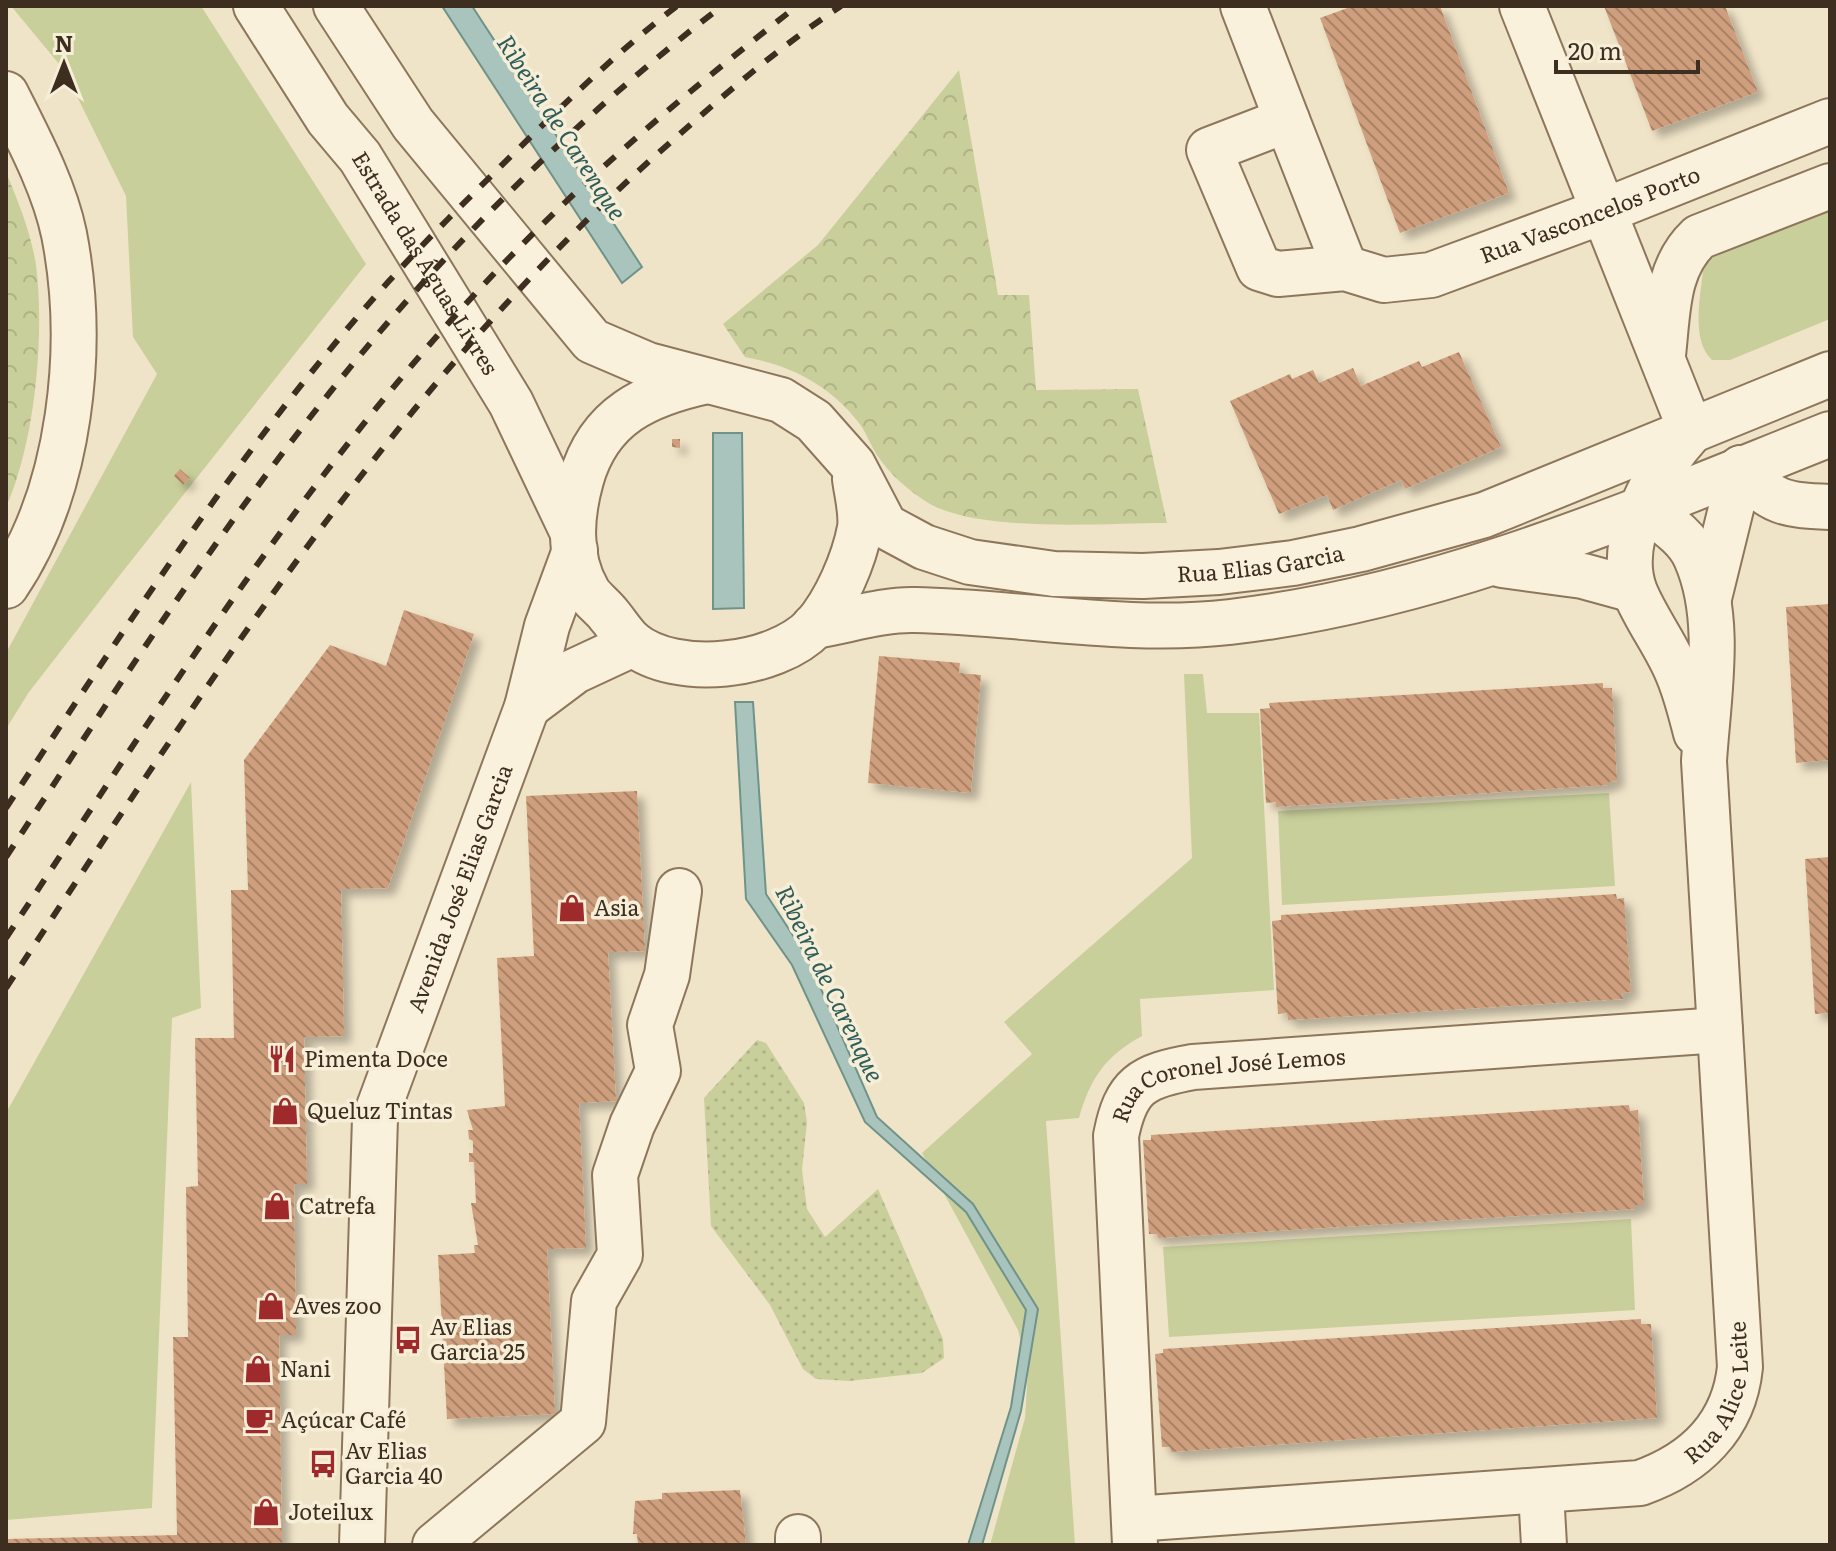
<svg xmlns="http://www.w3.org/2000/svg" width="1836" height="1551" font-family="Literata,serif">
	<style>
		.grass { fill: #c9cf9b }
		.park { fill: url(#park-crowns) }
		.garden { fill: url(#garden-dots) }
		.water { fill: #a9c4bc; stroke: #6f938a; stroke-width: 2 }
		.building { fill: url(#building-back-hatch); filter: url(#shadow) }
		.lines { fill: none; stroke-linecap: round; stroke-linejoin: round }
		.minor-casing { stroke: #8d765c; stroke-width: 48 }
		.minor { stroke: #faf1dc; stroke-width: 44 }
		.rail { stroke: #3d2e20; stroke-width: 6; stroke-dasharray: 14 14; stroke-linecap: butt }
		.labels { text-anchor: middle; stroke-width: 7; stroke-linejoin: round; paint-order: stroke }
		.street-label { font-size: 22px; fill: #3d2e20; stroke: #f7eed8 }
		.poi-label { font-size: 22px; fill: #3d2e20; stroke: #f7eed8; text-anchor: start }
		.water-label { font-size: 24px; font-style: italic; fill: #2f5d5a; stroke: #f7eed8 }
	</style>
	<defs>
		<pattern id="park-crowns" width="20" height="18" patternUnits="userSpaceOnUse" patternTransform="scale(2)"><rect width="20" height="18" fill="#c9cf9b"/><path d="M2 6a3 3 0 1 1 6 0M12 15a3 3 0 1 1 6 0" fill="none" stroke="#aeb285"/></pattern>
		<pattern id="garden-dots" width="8" height="8" patternUnits="userSpaceOnUse" patternTransform="scale(2)"><rect width="8" height="8" fill="#c9cf9b"/><path d="M2 2h.1M6 6h.1" fill="none" stroke="#aeb285" stroke-width="1.8" stroke-linecap="round"/></pattern>
		<pattern id="building-back-hatch" width="6" height="6" patternUnits="userSpaceOnUse" patternTransform="scale(2)"><rect width="6" height="6" fill="#cf9f7d"/><path d="M-1 5l2 2M0 0l6 6M5-1l2 2" fill="none" stroke="#a98266"/></pattern>
		<filter id="shadow"><feDropShadow dx="7" dy="7" stdDeviation="4" flood-color="#0004"/></filter>
	</defs>
	<rect width="100%" height="100%" fill="#f0e4c8"/>
	<g class="grass">
		<path d="M11,6H201L366,264L120,575L29,692L6,729V653L157,374L133,337L126,196L64,70Z"/>
		<path d="M1830,209V319L1730,360H1712C1689,339 1702,290 1704,261Z"/>
		<path d="M1184,674H1203L1207,713H1259L1274,990L1140,999L1142,1036C1105,1056 1090,1079 1079,1118L1046,1121L1075,1545H990L1025,1418L1028,1371L1018,1330L922,1153L1032,1054L1004,1022L1192,858Z"/>
		<path d="M191,782L201,1008L172,1018L152,1508L6,1520V1113Z"/>
		<path d="M1609,793L1615,886L1282,905L1278,811Z"/>
		<path d="M1631,1219L1635,1310L1169,1337L1163,1247Z"/>
	</g>
	<g class="park">
		<path d="M959,70L998,295H1029L1036,390L1138,389L1167,523C1105,523 983,533 930,504C909,491 890,475 877,455C870,444 866,432 859,423C830,385 790,365 745,357L723,324L818,245Z"/>
		<path d="M6,172C18,201 31,233 36,265C45,335 35,442 6,507Z"/>
	</g>
	<path class="garden" d="M757,1040L766,1043L804,1103L807,1122L802,1170L807,1209L825,1237L878,1189L943,1339L944,1358L922,1373L849,1381L816,1379L803,1369L770,1305L711,1226L704,1098Z"/>
	<g class="water">
		<path d="M442,6H472L642,267L622,283Z"/>
		<path d="M713,433H742L744,608L713,609Z"/>
		<path d="M735,702H753L766,894L807,957L877,1117L973,1204L1038,1309L1021,1411L982,1545H968L1011,1407L1026,1310L966,1212L865,1122L792,965L746,899Z"/>
	</g>
	<g class="building">
		<path d="M1353,6H1440L1509,193L1400,233L1320,18Z"/>
		<path d="M1604,6H1725L1758,92L1652,131Z"/>
		<path d="M1459,352L1501,447L1405,489L1401,480L1333,510L1327,495L1279,514L1230,401L1290,374L1292,379L1313,370L1319,383L1353,368L1361,386L1419,361L1422,367Z"/>
		<path d="M672,439H680V448L672,447Z"/>
		<path d="M180,469L190,478L183,485L174,476Z"/>
		<path d="M1830,604V760L1796,763L1786,607Z"/>
		<path d="M404,610L474,634L388,888L341,889L344,1036L304,1037L307,1184H294L296,1335H279L282,1545H6V1539L177,1535L173,1337H188L186,1187L198,1186L195,1038H234L231,890H248L244,760L330,645L386,666Z"/>
		<path d="M879,656L960,663L959,673L981,675L971,793L868,783Z"/>
		<path d="M1603,683V688H1612L1617,781L1608,782V785L1276,807V802L1266,803L1260,709L1270,708L1269,703Z"/>
		<path d="M637,791L645,951L608,952L616,1101L579,1103L586,1248L547,1249L555,1414L447,1419L438,1255L475,1253L474,1245H478L471,1203H476L474,1162H469V1153H473V1141L469,1139L468,1130H473L467,1110L505,1106L497,958L534,956L526,796Z"/>
		<path d="M1830,857V1013L1815,1014L1805,859Z"/>
		<path d="M1616,894L1617,899L1624,898L1631,992L1622,993L1623,999L1288,1020L1287,1013L1278,1014L1272,921L1281,920V915Z"/>
		<path d="M1629,1105L1630,1111L1638,1110L1644,1205H1635V1209L1158,1238L1157,1234H1149L1143,1140H1151V1135Z"/>
		<path d="M1641,1319V1324H1651L1657,1418L1171,1452L1170,1447H1162L1155,1354L1163,1353V1349Z"/>
		<path d="M740,1490L746,1545H638L637,1534H633L635,1501L662,1499V1493Z"/>
	</g>
	<g class="lines">
		<defs>
			<g id="minor">
				<path id="s1" d="M256,6L328,119L360,157L511,403L572,531"/>
				<path id="s2" d="M336,6L413,124L592,341L648,365L781,400L814,421L853,465L885,526L924,547L970,562L1054,574L1143,576L1219,572L1293,563L1361,549L1484,515L1830,374"/>
				<path d="M1243,6L1287,120"/>
				<path d="M1522,6L1691,431C1657,468 1615,540 1635,592C1647,621 1667,646 1678,674C1686,693 1691,713 1696,733"/>
				<path d="M6,94C28,138 54,186 64,234C86,346 71,491 6,586"/>
				<path id="s3" d="M1345,268L1287,120L1209,150L1259,268L1278,274L1345,268L1384,280L1431,275L1604,211L1830,121"/>
				<path d="M1663,355C1668,312 1666,268 1699,237L1830,186"/>
				<path d="M707,381C647,394 599,415 581,480C571,516 568,558 588,592C593,600 603,607 609,615C616,623 623,635 632,643C676,679 776,667 814,627C836,602 854,560 860,528C862,513 857,494 855,479"/>
				<path d="M1741,468C1771,504 1785,505 1830,507"/>
				<path d="M1502,565L1583,576L1634,590"/>
				<path d="M1709,598L1741,468"/>
				<path d="M814,626C846,621 883,609 915,610C1021,612 1125,634 1230,622C1440,598 1636,511 1830,434"/>
				<path d="M527,707L575,671L633,644"/>
				<path d="M1541,1492L1544,1545"/>
				<path id="s4" d="M1134,1519L1640,1483C1694,1464 1734,1427 1740,1367L1704,761C1708,697 1723,619 1696,558C1687,536 1662,521 1644,507"/>
				<path d="M798,1537V1545"/>
				<path id="s5" d="M362,1545L375,1118L527,707L547,626L575,550"/>
				<path d="M435,1545L583,1422L594,1301L620,1255L615,1175L632,1125L658,1071L650,1025L667,975L679,891"/>
				<path id="s6" d="M1135,1545L1116,1136C1126,1085 1142,1076 1193,1067L1720,1030"/>
			</g>
		</defs>
		<use href="#minor" class="minor-casing"/>
		<use href="#minor" class="minor"/>
		<g class="rail">
			<path d="M6,808C126,627 244,442 389,281C428,238 470,197 511,156C564,104 618,51 677,6"/>
			<path d="M6,857C110,699 212,539 331,391C444,249 578,117 722,6"/>
			<path d="M6,938C161,704 312,461 509,258C598,166 696,85 797,6"/>
			<path d="M6,988C205,687 399,380 673,140C726,93 782,45 841,6"/>
		</g>
	</g>
	<defs>
		<symbol id="shop-bare" viewBox="-9 -9 18 18"><path d="M-5-2.5h2.3a2.7 3.5 0 0 1 5.4 0H5L5.5 6h-11ZM-1.5-2.5h3a1.5 2.3 0 0 0-3 0Z" fill="#9e2a2b" stroke="#f7eed8" stroke-width="2.5" paint-order="stroke"/></symbol>
		<symbol id="restaurant-bare" viewBox="-9 -9 18 18"><path d="M-5-6h1v4h1v-4h1v4h1v-4h1v5L-1.5 .5V6h-2V.5L-5-1ZM5-6V6H3V1.5H1.5Q1.5-4 5-6Z" fill="#9e2a2b" stroke="#f7eed8" stroke-width="2.5" paint-order="stroke"/></symbol>
		<symbol id="bus-bare" viewBox="-9 -9 18 18"><path d="M-5-6H5V4H4V6H2V4H-2V6H-4V4H-5ZM-3.5-4V0h7V-4ZM-3.5 1.2v1.5H-2V1.2ZM2 1.2v1.5H3.5V1.2Z" fill="#9e2a2b" stroke="#f7eed8" stroke-width="2.5" paint-order="stroke"/></symbol>
		<symbol id="cafe-bare" viewBox="-9 -9 18 18"><path d="M-5.5-4.5H6V0H3Q3 3.5 0 3.5H-2.5Q-5.5 3.5-5.5 0ZM3-3.2v2h1.7v-2ZM-6 4.5H4V6H-6Z" fill="#9e2a2b" stroke="#f7eed8" stroke-width="2.5" paint-order="stroke"/></symbol>
	</defs>
	<g fill-rule="evenodd">
		<use href="#shop-bare" x="552" y="888" width="40" height="40"/>
		<use href="#restaurant-bare" x="262" y="1039" width="40" height="40"/>
		<use href="#shop-bare" x="265" y="1091" width="40" height="40"/>
		<use href="#shop-bare" x="257" y="1186" width="40" height="40"/>
		<use href="#shop-bare" x="251" y="1286" width="40" height="40"/>
		<use href="#bus-bare" x="388" y="1320" width="40" height="40"/>
		<use href="#shop-bare" x="238" y="1349" width="40" height="40"/>
		<use href="#cafe-bare" x="239" y="1400" width="40" height="40"/>
		<use href="#bus-bare" x="303" y="1444" width="40" height="40"/>
		<use href="#shop-bare" x="246" y="1492" width="40" height="40"/>
	</g>
	<g class="labels">
		<g class="street-label">
			<text dy="8" stroke="none"><textPath href="#s3" startOffset="716">Rua Vasconcelos Porto</textPath></text>
			<text dy="8" stroke="none"><textPath href="#s1" startOffset="308">Estrada das Águas Livres</textPath></text>
			<text dy="8" stroke="none"><textPath href="#s2" startOffset="1172">Rua Elias Garcia</textPath></text>
			<text dy="8" stroke="none"><textPath href="#s5" startOffset="672">Avenida José Elias Garcia</textPath></text>
			<text dy="8" stroke="none"><textPath href="#s6" startOffset="550">Rua Coronel José Lemos</textPath></text>
			<text dy="8" stroke="none"><textPath href="#s4" startOffset="638">Rua Alice Leite</textPath></text>
		</g>
		<g class="poi-label">
			<text x="594" y="916">Asia</text>
			<text x="304" y="1067">Pimenta Doce</text>
			<text x="307" y="1119">Queluz Tintas</text>
			<text x="299" y="1214">Catrefa</text>
			<text x="293" y="1314">Aves zoo</text>
			<text x="430" y="1335">Av Elias<tspan x="430" dy="25">Garcia 25</tspan></text>
			<text x="280" y="1377">Nani</text>
			<text x="281" y="1428">Açúcar Café</text>
			<text x="345" y="1459">Av Elias<tspan x="345" dy="25">Garcia 40</tspan></text>
			<text x="288" y="1520">Joteilux</text>
		</g>
		<g class="water-label">
			<text transform="translate(561 128) rotate(57)" y="8">Ribeira de Carenque</text>
			<text transform="translate(829 984) rotate(64)" y="8">Ribeira de Carenque</text>
		</g>
	</g>
	<rect width="1836" height="1551" fill="none" stroke="#3d2e20" stroke-width="16"/>
	<g transform="translate(64 64)" stroke="#f7eed8" stroke-width="6" paint-order="stroke">
	<path d="M0-6L14 30L0 20L-14 30Z" fill="#3d2e20"/>
	<text y="-12" font-size="22" font-weight="bold" text-anchor="middle" fill="#3d2e20">N</text>
	</g>
	<path d="M1556 60v12h142v-12" fill="none" stroke="#3d2e20" stroke-width="4"/>
	<text x="1568" y="60" font-size="24" fill="#3d2e20" stroke="#f7eed8" stroke-width="6" paint-order="stroke">20 m</text>
</svg>
